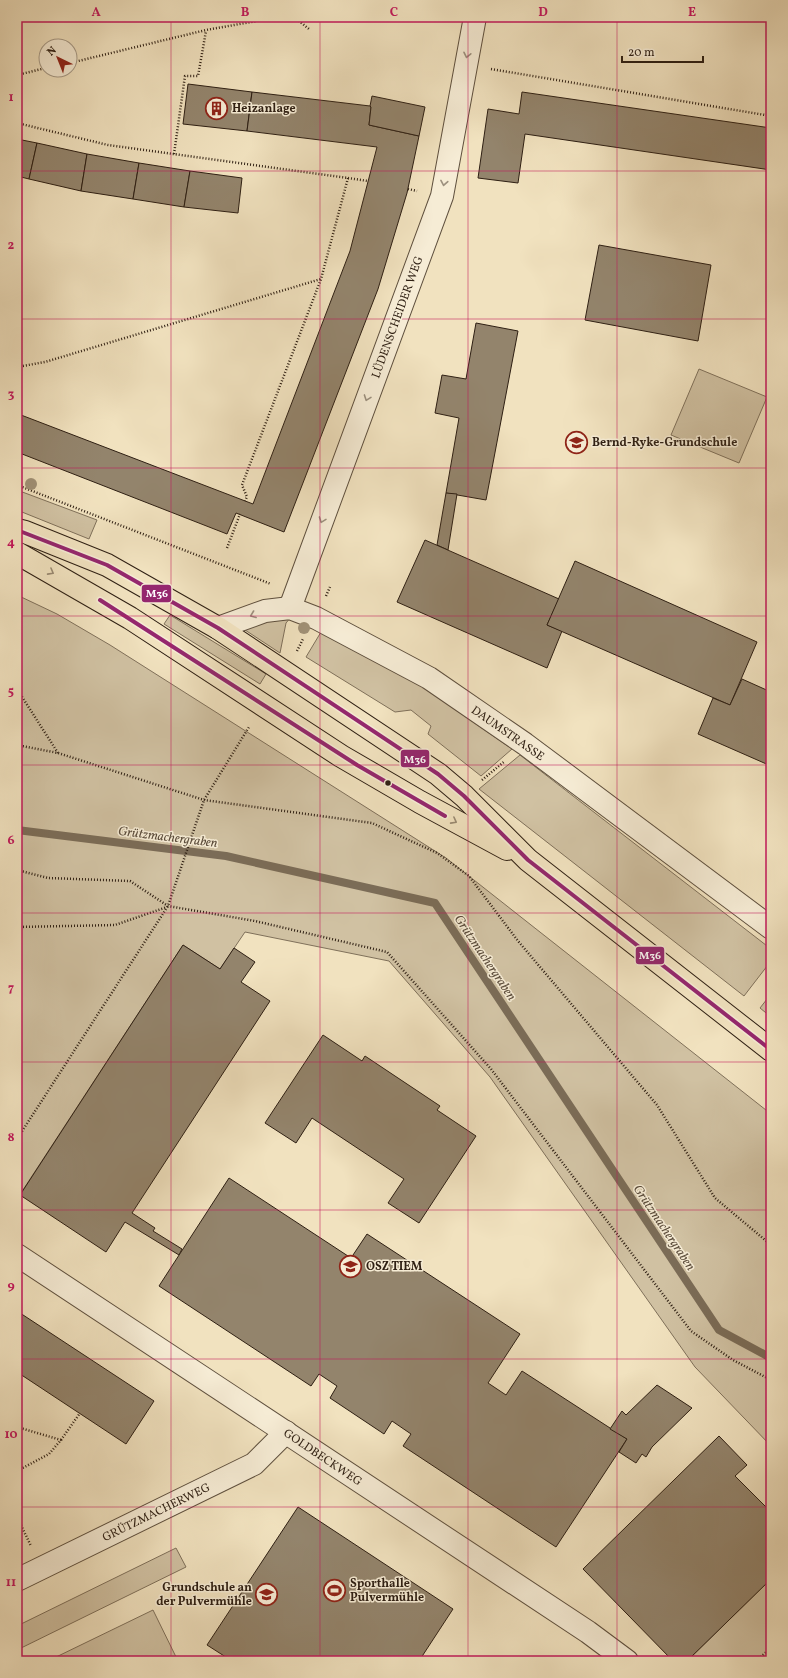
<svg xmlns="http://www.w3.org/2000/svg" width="788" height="1678" font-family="Vollkorn,serif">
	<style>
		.green { fill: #d0c1a2; stroke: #7f705a }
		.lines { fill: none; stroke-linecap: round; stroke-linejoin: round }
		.stream { stroke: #7b6c57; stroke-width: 8 }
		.building { fill: #93846c; stroke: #2e1f13 }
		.minor-casing { stroke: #5f503e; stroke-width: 24 }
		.major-casing { stroke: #2e1f13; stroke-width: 24 }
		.path { stroke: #2e1f13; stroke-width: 2.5; stroke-dasharray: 1 2; stroke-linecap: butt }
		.minor { stroke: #f6ecd5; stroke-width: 22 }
		.major { stroke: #f1e2bf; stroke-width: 22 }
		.bus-1-casing { stroke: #f6ecd5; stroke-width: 7 }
		.bus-1 { stroke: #95276e; stroke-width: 4 }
		.tree { fill: #a19278 }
		.oneway { stroke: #9c907e }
		.oneway2 { stroke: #998a72 }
		.grid { fill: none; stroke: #c2185b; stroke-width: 1; stroke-opacity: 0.55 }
		.bus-dot { fill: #2e1f13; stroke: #f6ecd5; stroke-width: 1.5 }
		.labels { text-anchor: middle; stroke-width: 3; stroke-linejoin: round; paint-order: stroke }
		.poi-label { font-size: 12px; font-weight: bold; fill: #2e1f13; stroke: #f6ecd5; text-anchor: start }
		.street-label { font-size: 12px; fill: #2e1f13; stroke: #f6ecd5 }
		.water-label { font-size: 13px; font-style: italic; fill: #5b4c3b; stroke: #f6ecd5 }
		.line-badge { stroke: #f6ecd5; stroke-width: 1.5 }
		.badge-label { font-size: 11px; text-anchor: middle; font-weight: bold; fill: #fff }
		.neatline { fill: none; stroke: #c2185b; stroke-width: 1.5 }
		.grid-label { font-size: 13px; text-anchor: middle; font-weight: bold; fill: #c2185b }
	</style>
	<rect width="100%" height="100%" fill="#f1e2bf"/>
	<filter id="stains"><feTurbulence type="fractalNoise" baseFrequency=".005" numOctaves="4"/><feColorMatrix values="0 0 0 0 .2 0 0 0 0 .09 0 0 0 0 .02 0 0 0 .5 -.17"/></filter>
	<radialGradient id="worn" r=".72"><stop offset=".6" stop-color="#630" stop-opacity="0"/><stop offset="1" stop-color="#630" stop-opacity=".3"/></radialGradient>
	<g class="green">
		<path d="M699,369L767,397L739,463L671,435Z"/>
		<path d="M17,490L97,520L89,539L17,510Z"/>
		<path d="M17,595L57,614L110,645L446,858L771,1114V1446L695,1367L490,1077L389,961L245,932L220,969L183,945L17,1199Z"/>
		<path d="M170,615L266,674L260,684L164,624Z"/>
		<path d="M291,617L286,623L280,653L239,626Z"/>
		<path d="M321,632L400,671L512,749L481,776L428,734L431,726L411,710L395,712L306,657Z"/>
		<path d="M520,755L771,949V961L744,996L479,789Z"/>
		<path d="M771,994V1017L760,1008Z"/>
		<path d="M176,1548L186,1567L17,1650V1626Z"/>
		<path d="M771,1579V1657L767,1661H687Z"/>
		<path d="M153,1610L178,1661H49L52,1659Z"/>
	</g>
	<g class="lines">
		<path class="stream" d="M17,830L226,856L435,903L719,1330L771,1358"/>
	</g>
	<g class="building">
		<path d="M188,84L252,92L247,131L183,124Z"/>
		<path d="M252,92L370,106L371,107L369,125L419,136L407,193L378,289L284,532L236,513L227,534L17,452V426L21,415L253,504L350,251L377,147L247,131Z"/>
		<path d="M522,92L771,128V170L525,134L518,183L478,178L488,109L519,114Z"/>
		<path d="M372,96L425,107L419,136L369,125L371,107L370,106Z"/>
		<path d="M17,139L37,143L29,179L17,176Z"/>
		<path d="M37,143L87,154L81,191L29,179Z"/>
		<path d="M87,154L139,163L133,199L81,191Z"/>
		<path d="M139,163L190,171L184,207L133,199Z"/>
		<path d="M190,171L242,178L238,213L184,207Z"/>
		<path d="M599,245L711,265L698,341L585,320Z"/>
		<path d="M476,323L518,331L486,500L446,493L459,418L435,413L442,375L466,379Z"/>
		<path d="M446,493L457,494L448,550L437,545Z"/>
		<path d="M425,540L559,599L547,625L562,631L547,668L397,602Z"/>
		<path d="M575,561L757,642L730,705L547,625Z"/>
		<path d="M742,679L771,692V766L698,734L713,698L730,705Z"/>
		<path d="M183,945L220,969L234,948L255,962L241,982L270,1001L132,1213L155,1228L153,1231L182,1249L179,1255L125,1222L106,1252L20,1195Z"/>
		<path d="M323,1035L362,1061L365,1056L440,1106L437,1110L476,1136L419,1223L388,1203L404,1179L312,1118L296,1143L265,1123Z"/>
		<path d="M229,1178L351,1258L367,1234L520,1334L488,1383L506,1395L522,1371L627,1439L556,1547L403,1446L411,1434L392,1421L384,1434L330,1398L337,1386L319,1374L311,1386L159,1286Z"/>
		<path d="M17,1311L154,1401L126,1444L17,1372Z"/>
		<path d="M657,1385L692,1408L652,1447L646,1457L642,1454L636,1463L619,1452L627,1439L610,1429L622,1411L626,1415Z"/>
		<path d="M719,1436L747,1465L735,1476L771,1512V1579L687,1661H673L583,1569Z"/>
		<path d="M298,1507L453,1609L419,1661H232L207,1645Z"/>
	</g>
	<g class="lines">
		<defs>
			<g id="minor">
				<path d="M290,608L442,196L475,17"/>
				<path d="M218,628L265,611L290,608L316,618L429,678L525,744L771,928"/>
				<path d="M17,1255L588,1632L627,1661"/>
				<path d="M17,1580L254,1464L286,1432"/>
			</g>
			<g id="major">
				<path d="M17,530L25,532L107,565L218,628L438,774L464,796L528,860L771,1050"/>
				<path d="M17,553L130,618L341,756L420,802L507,849"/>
			</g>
		</defs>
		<use href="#minor" class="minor-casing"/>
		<use href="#major" class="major-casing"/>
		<g class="path">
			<path d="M294,17L309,29"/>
			<path d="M70,63L206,30L279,17"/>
			<path d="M491,69L771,116"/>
			<path d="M17,75L46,68"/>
			<path d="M17,123L108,145L348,178L321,279L242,485L247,497L245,501"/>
			<path d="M174,154L185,76H198L206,31"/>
			<path d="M348,178L368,181"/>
			<path d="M408,189L417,191"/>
			<path d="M17,367L45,362L321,279"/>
			<path d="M17,485L271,584"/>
			<path d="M227,548L240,514"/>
			<path d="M326,596L330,587"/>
			<path d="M297,651L303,639"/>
			<path d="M17,689L58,753"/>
			<path d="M17,745L58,753L204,800L372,823L437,853L469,876L518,941L657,1105L715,1198L771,1245"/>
			<path d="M482,780L505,761"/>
			<path d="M17,870L48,878L130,881L168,906L255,921L387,952L491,1069L691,1331L733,1360L771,1380"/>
			<path d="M17,927L115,925L167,907"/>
			<path d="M17,1139L168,906L204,800L249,727"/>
			<path d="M17,1427L61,1440L49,1454L17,1471"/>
			<path d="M61,1440L80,1413"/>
			<path d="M17,1517L31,1546"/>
			<path d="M756,1661L771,1648"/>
		</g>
		<use href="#minor" class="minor"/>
		<use href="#major" class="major"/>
		<defs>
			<g id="bus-1">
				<path d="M17,530L107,565L218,628L438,774L464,796L528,860L771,1050"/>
				<path d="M100,600L357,765L445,816"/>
			</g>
		</defs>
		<use href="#bus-1" class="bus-1-casing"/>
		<use href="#bus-1" class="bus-1"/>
	</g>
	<g class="tree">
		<circle cx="31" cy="484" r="6"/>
		<circle cx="304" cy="628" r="6"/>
	</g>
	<defs><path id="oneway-chevron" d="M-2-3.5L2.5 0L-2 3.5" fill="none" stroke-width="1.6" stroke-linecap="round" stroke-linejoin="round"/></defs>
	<g class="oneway">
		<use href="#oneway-chevron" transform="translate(467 55) rotate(102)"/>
		<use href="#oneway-chevron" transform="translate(444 183) rotate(100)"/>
		<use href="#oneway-chevron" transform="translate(367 398) rotate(110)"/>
		<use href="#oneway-chevron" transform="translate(322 520) rotate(110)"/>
		<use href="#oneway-chevron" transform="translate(253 615) rotate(159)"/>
	</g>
	<g class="oneway2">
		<use href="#oneway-chevron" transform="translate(51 572) rotate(29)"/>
		<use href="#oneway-chevron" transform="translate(454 821) rotate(28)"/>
	</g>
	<path class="grid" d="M171,17V1661M320,17V1661M468,17V1661M617,17V1661M17,171H771M17,319H771M17,468H771M17,616H771M17,765H771M17,913H771M17,1062H771M17,1210H771M17,1359H771M17,1507H771"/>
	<defs>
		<symbol id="building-ring" viewBox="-11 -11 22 22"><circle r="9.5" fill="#f6ecd5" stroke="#8f2418" stroke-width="1.5"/><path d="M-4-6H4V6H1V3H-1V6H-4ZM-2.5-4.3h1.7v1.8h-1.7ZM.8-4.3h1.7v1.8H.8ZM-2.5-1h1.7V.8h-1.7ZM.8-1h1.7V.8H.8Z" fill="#8f2418"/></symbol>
		<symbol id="school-ring" viewBox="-11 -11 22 22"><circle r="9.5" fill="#f6ecd5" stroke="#8f2418" stroke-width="1.5"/><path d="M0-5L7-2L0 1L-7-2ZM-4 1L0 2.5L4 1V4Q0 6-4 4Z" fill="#8f2418"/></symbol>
		<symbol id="stadium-ring" viewBox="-11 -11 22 22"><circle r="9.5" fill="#f6ecd5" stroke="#8f2418" stroke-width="1.5"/><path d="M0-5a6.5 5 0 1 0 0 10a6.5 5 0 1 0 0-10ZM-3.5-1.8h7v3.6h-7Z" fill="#8f2418"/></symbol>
	</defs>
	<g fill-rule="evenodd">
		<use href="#building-ring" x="204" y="96" width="25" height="25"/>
		<use href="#school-ring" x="564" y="430" width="25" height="25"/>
		<use href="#school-ring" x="338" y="1254" width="25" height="25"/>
		<use href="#stadium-ring" x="322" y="1578" width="25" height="25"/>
		<use href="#school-ring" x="254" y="1582" width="25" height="25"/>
	</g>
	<circle class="bus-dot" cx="388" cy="783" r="3.5"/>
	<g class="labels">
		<g class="poi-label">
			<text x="232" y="112">Heizanlage</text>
			<text x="592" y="446">Bernd-Ryke-Grundschule</text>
			<text x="366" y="1270">OSZ TIEM</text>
			<text x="350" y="1587">Sporthalle<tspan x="350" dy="14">Pulvermühle</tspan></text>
			<text x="252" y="1591" text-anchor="end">Grundschule an<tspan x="252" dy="14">der Pulvermühle</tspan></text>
		</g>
		<g class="street-label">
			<text transform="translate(397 317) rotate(-70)" y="4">LÜDENSCHEIDER WEG</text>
			<text transform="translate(508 733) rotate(35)" y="4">DAUMSTRASSE</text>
			<text transform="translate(323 1457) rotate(34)" y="4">GOLDBECKWEG</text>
			<text transform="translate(156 1512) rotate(-26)" y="4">GRÜTZMACHERWEG</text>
		</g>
		<g class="water-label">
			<text transform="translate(168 836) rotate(7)" y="5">Grützmachergraben</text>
			<text transform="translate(486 957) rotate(56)" y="5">Grützmachergraben</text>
			<text transform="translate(665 1227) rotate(56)" y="5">Grützmachergraben</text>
		</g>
	</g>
	<g class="line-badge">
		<rect x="141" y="584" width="31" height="19" rx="4" fill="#95276e"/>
		<rect x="400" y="749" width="30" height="19" rx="4" fill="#95276e"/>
		<rect x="635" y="946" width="30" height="19" rx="4" fill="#95276e"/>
	</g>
	<g class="badge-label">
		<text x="157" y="597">M36</text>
		<text x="415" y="763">M36</text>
		<text x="650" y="959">M36</text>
	</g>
	<rect width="788" height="1678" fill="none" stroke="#f1e2bf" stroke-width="44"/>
	<g transform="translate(58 58) rotate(317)"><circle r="19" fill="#f6ecd5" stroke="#a69a87"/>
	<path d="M0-3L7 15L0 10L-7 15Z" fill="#8f2418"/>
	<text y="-6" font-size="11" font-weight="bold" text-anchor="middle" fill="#2e1f13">N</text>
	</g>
	<path d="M622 56v6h81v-6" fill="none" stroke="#2e1f13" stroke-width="2"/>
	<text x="628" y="56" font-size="12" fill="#2e1f13" stroke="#f6ecd5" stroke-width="3" paint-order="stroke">20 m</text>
	<rect x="22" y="22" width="744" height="1634" class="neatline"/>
	<g class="grid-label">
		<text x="96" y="16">A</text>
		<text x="245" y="16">B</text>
		<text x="394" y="16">C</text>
		<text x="543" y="16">D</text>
		<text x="692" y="16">E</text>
		<text x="11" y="101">1</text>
		<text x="11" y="249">2</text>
		<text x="11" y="398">3</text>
		<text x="11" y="546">4</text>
		<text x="11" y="695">5</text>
		<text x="11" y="844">6</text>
		<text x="11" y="992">7</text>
		<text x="11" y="1141">8</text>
		<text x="11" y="1289">9</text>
		<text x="11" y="1438">10</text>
		<text x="11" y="1586">11</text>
	</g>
	<rect width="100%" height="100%" filter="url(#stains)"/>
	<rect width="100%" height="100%" fill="url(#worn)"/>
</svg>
